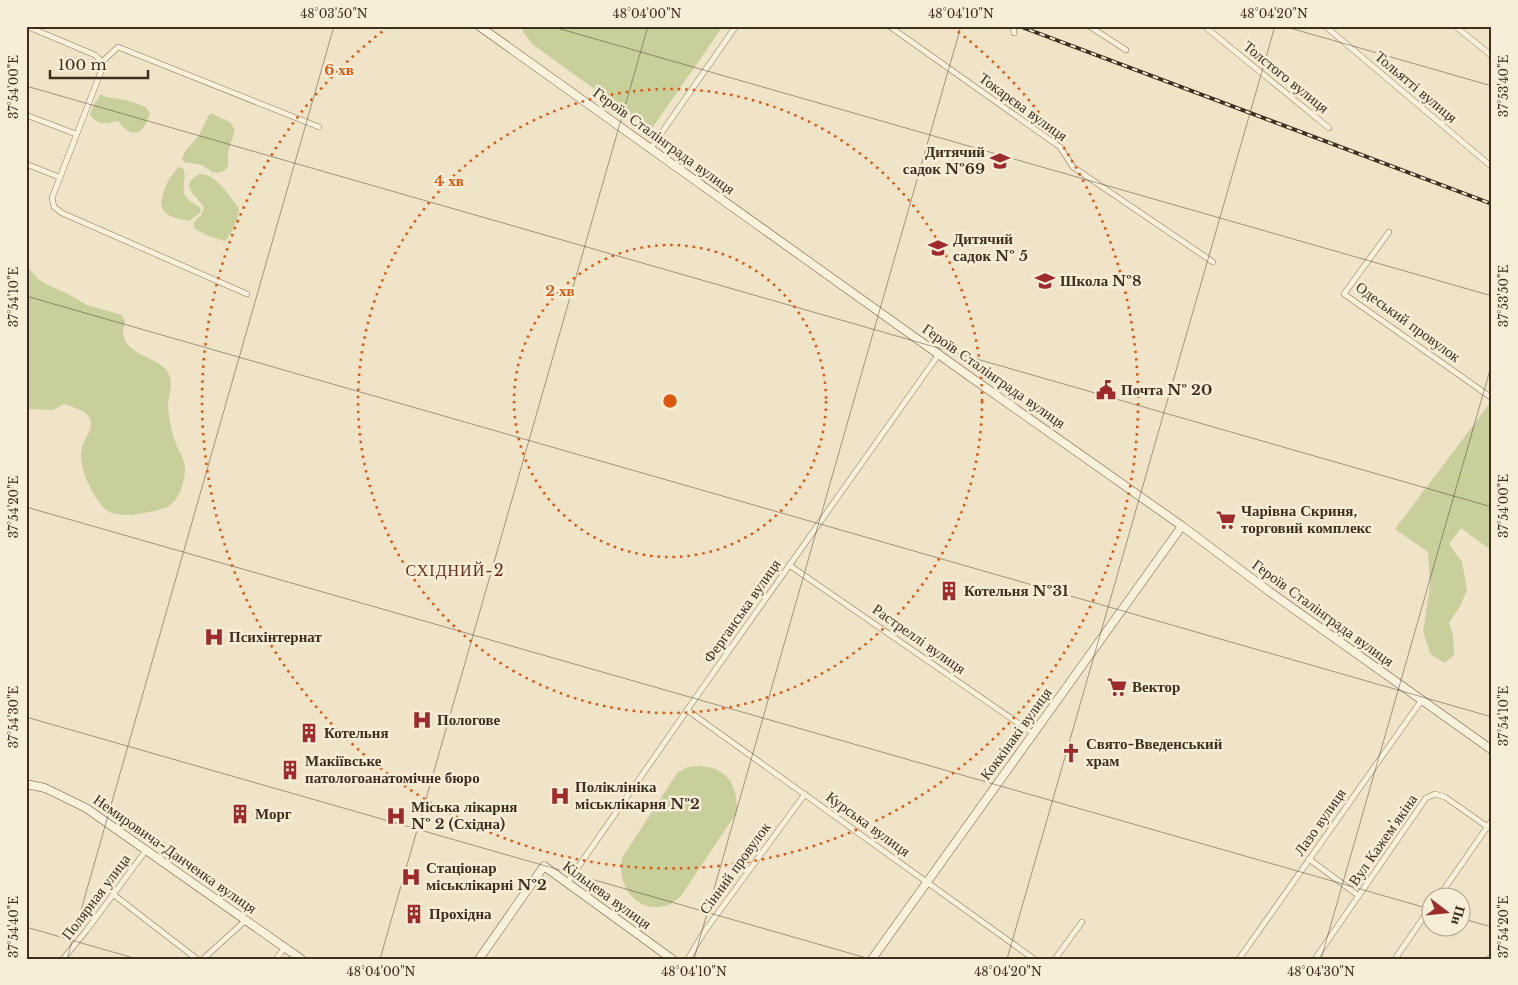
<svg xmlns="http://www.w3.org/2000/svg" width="1518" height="985" font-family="'Libre Baskerville',serif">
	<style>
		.green { fill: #c9cf9b }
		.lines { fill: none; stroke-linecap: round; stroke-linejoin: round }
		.street-casing { stroke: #8d765c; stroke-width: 6 }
		.secondary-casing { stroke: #6f573f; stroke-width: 9 }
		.street { stroke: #faf1dc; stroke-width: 5 }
		.secondary { stroke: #faf1dc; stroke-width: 8 }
		.rail-casing { stroke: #3d2e20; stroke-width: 4 }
		.rail { stroke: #f7eed8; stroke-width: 2; stroke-dasharray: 5.5; stroke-linecap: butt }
		.ticks { fill: none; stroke: #3d2e20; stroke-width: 1; stroke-opacity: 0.45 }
		.ring { fill: none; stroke: #df570d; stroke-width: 2.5; stroke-dasharray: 2.5 5 }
		.labels { text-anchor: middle; stroke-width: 5; stroke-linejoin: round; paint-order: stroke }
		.street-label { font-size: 15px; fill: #3d2e20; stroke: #f7eed8 }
		.poi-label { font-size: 15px; font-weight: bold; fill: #3d2e20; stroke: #f7eed8; text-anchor: start }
		.neighbourhood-label { font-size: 16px; letter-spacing: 1px; fill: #6b2e1e; stroke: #f7eed8 }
		.centre { fill: #df570d; stroke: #f7eed8; stroke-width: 2.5 }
		.ring-label { font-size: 15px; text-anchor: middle; font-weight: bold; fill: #df570d; stroke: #f7eed8; stroke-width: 5; stroke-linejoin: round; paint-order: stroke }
		.neatline { fill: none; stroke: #3d2e20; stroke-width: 2 }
		.ticks-label { font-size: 12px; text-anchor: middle; fill: #3d2e20 }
	</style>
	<rect width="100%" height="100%" fill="#f0e4c8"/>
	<g class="green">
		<path d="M523,26H723L651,130L532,44L523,32Z"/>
		<path d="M101,94L106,97L126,100L146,107L150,113C144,135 132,140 118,121C104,124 100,126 90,115L94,104Z"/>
		<path d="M210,113L230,122L235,130L228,152V166L224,171L219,173L212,172L202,165L184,162L182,159C184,149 194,143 199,135C203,128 206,120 210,113Z"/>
		<path d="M179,167L183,168C188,178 178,191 189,200C192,203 196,205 200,207L201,211L199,214L189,221C182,220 167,217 163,210C157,199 170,174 179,167Z"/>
		<path d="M199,174C217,174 229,196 239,208C238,220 233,232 225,241C219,240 196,232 194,227C193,225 194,224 194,222L201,215L204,208C198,195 177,187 199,174Z"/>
		<path d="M26,265L38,279L46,284L68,294L87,305L122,315L125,321C125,324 123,328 123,332C124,355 156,356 167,371C175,383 168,394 168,407C169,419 172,433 176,444C179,453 185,458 185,469C185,480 180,499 169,506C163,510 133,516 125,515C121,515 114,514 110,512C104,510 101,505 97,499C88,485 81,471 81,454C81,447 84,442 87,436C99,414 82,410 64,404L53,410L34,409L26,410Z"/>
		<path d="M1490,403L1492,404V551L1461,528L1449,544L1462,562L1467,590L1459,608L1449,623L1453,635L1454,655L1445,663L1431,655L1423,632L1430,585L1428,552L1395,529Z"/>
		<path d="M699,766C727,767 738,785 737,812L681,896C677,899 673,903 669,905C638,915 616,887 622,858L677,773L688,767Z"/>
	</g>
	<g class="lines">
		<defs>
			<g id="street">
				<path d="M26,26L95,55L102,62V69L52,198L54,207L62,213L247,294"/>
				<path d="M889,26L1060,147L1073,167L1213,262"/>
				<path d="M1013,26L1014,33"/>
				<path d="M1089,26L1126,50"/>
				<path d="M1204,26L1329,128"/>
				<path d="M1325,26L1492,167"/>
				<path d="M1455,26L1492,56"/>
				<path d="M102,62L118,47L319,127"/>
				<path d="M26,115L76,134"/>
				<path d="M651,148L736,26"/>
				<path d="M26,164L59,177"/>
				<path d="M1389,232L1344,294L1492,398"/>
				<path d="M789,565L1034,734"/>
				<path d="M687,710L1034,959"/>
				<path d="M1309,859L1359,896"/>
				<path d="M567,883L699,693L939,354"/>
				<path d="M114,895L197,959"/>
				<path d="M1438,898L1492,820"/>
				<path d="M63,959L86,931L147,849"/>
				<path d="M203,959L246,920"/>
				<path d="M276,959L285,947"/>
				<path d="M688,959L704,932L805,794"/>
				<path d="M1055,959L1082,922"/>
				<path d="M1239,959L1421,701"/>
				<path d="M1315,959L1426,798L1435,794L1445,797L1492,830"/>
				<path d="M1395,959L1430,908"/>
				<path d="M1488,959L1492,957"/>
			</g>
			<g id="secondary">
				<path d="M479,26L969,376L1182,526L1270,592L1492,750"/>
				<path d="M26,784L45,788L86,808L301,959"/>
				<path d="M479,959L544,866L672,959"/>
				<path d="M872,959L1182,526"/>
			</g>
		</defs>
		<use href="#street" class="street-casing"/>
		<use href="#secondary" class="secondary-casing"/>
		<use href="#street" class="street"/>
		<use href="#secondary" class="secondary"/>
		<defs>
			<path id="rail" d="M1019,26L1492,204"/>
		</defs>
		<use href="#rail" class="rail-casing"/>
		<use href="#rail" class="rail"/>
	</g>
	<path class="ticks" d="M550,26L1492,296M1283,26L1492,86M26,86L1492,507M26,296L1492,717M26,507L1430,909M26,717L870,959M1460,918L1492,927M26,927L137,959M67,959L334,26M380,959L648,26M694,959L961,26M1007,959L1275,26M1321,959L1492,363"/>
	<g class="ring">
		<circle cx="670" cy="401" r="156"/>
		<circle cx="670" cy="401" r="312"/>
		<path d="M952 27A468 468 0 1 1 388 27"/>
	</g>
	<defs>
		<symbol id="school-bare" viewBox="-9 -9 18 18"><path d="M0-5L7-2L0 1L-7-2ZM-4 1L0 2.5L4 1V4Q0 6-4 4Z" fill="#9e2a2b" stroke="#f7eed8" stroke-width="2.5" paint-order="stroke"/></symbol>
		<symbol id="civic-bare" viewBox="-9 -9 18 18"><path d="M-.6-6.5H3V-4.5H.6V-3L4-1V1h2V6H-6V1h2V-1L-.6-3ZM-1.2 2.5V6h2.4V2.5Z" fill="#9e2a2b" stroke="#f7eed8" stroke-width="2.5" paint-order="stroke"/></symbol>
		<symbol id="supermarket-bare" viewBox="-9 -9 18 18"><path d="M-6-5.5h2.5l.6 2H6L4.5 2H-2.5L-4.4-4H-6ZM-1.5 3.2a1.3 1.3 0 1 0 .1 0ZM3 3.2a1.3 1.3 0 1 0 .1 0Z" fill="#9e2a2b" stroke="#f7eed8" stroke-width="2.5" paint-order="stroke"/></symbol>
		<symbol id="building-bare" viewBox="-9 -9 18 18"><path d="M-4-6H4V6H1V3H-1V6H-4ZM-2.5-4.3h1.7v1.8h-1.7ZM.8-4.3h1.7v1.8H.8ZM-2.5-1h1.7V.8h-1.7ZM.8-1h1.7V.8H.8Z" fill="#9e2a2b" stroke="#f7eed8" stroke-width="2.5" paint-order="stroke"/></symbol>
		<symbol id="hospital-bare" viewBox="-9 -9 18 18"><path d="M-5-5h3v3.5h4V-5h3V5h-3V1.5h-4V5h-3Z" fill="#9e2a2b" stroke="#f7eed8" stroke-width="2.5" paint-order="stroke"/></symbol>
		<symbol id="church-bare" viewBox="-9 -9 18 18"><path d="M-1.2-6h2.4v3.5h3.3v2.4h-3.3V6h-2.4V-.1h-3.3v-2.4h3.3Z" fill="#9e2a2b" stroke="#f7eed8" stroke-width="2.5" paint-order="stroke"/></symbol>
	</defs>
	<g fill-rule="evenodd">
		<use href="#school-bare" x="986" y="147" width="28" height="28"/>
		<use href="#school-bare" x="924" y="234" width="28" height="28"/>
		<use href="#school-bare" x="1031" y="267" width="28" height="28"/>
		<use href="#civic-bare" x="1092" y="376" width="28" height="28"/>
		<use href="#supermarket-bare" x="1212" y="506" width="28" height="28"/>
		<use href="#building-bare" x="935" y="577" width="28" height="28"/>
		<use href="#hospital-bare" x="200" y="623" width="28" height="28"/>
		<use href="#supermarket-bare" x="1103" y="673" width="28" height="28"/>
		<use href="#hospital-bare" x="408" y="706" width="28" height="28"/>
		<use href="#building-bare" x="295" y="719" width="28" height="28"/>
		<use href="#church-bare" x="1057" y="739" width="28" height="28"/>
		<use href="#building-bare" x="276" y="756" width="28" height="28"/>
		<use href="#hospital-bare" x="546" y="782" width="28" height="28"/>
		<use href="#building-bare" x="226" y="800" width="28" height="28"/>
		<use href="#hospital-bare" x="382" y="802" width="28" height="28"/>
		<use href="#hospital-bare" x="397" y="863" width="28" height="28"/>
		<use href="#building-bare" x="400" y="900" width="28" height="28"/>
	</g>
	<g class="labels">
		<g class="street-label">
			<text transform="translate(1286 77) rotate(39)" y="5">Толстого вулиця</text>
			<text transform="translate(1416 87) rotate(40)" y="5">Тольятті вулиця</text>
			<text transform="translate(1023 107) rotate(36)" y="5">Токарєва вулиця</text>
			<text transform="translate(664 141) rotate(36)" y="5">Героїв Сталінграда вулиця</text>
			<text transform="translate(1408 322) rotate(36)" y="5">Одеський провулок</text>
			<text transform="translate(994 376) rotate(35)" y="5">Героїв Сталінграда вулиця</text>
			<text transform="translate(742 611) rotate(-55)" y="5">Ферганська вулиця</text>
			<text transform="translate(1323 613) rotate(36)" y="5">Героїв Сталінграда вулиця</text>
			<text transform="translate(919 639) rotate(35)" y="5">Растреллі вулиця</text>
			<text transform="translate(1016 734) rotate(-54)" y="5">Коккінакі вулиця</text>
			<text transform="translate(1320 822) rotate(-55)" y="5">Лазо вулиця</text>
			<text transform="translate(868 824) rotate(36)" y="5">Курська вулиця</text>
			<text transform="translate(1383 840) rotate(-55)" y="5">Вул Кажем'якіна</text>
			<text transform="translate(175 854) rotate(35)" y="5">Немировича-Данченка вулиця</text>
			<text transform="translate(735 868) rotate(-54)" y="5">Сінний провулок</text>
			<text transform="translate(607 895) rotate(36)" y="5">Кільцева вулиця</text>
			<text transform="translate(96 897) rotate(-53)" y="5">Полярная улица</text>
		</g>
		<g class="poi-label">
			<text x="985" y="157" text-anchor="end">Дитячий<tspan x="985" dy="17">садок №69</tspan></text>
			<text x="953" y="244">Дитячий<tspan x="953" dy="17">садок № 5</tspan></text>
			<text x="1060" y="286">Школа №8</text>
			<text x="1121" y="395">Почта № 20</text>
			<text x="1241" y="516">Чарівна Скриня,<tspan x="1241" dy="17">торговий комплекс</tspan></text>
			<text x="964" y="596">Котельня №31</text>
			<text x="229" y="642">Психінтернат</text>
			<text x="1132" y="692">Вектор</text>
			<text x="437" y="725">Пологове</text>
			<text x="324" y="738">Котельня</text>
			<text x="1086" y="749">Свято-Введенський<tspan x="1086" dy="17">храм</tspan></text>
			<text x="305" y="766">Макіївське<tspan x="305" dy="17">патологоанатомічне бюро</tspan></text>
			<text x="575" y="792">Поліклініка<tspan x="575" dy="17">міськлікарня №2</tspan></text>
			<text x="411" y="812">Міська лікарня<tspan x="411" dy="17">№ 2 (Східна)</tspan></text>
			<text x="255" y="819">Морг</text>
			<text x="426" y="873">Стаціонар<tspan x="426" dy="17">міськлікарні №2</tspan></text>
			<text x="429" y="919">Прохідна</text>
		</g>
		<g class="neighbourhood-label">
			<text x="455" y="576">СХІДНИЙ-2</text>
		</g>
	</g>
	<circle cx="670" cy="401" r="8" class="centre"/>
	<g class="ring-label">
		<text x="339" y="75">6 хв</text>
		<text x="449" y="186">4 хв</text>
		<text x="560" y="296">2 хв</text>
	</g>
	<rect width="1518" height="985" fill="none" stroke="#f7eed8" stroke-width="55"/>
	<g transform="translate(1446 912) rotate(106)"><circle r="24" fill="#f7eed8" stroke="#ada18e"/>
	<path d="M0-4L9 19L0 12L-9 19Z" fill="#9e2a2b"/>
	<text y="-8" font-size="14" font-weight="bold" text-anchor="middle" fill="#3d2e20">Пн</text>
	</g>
	<path d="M50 70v8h98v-8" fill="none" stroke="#3d2e20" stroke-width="2.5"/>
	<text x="58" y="70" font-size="15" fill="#3d2e20" stroke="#f7eed8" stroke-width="4" paint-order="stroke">100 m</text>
	<rect x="28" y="28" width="1462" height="930" class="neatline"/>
	<g class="ticks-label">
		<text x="334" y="18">48°03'50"N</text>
		<text x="647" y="18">48°04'00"N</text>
		<text x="961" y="18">48°04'10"N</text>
		<text x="1274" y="18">48°04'20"N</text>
		<text transform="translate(1504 86) rotate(-90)" y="4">37°53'40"E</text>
		<text transform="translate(14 87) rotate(-90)" y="4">37°54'00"E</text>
		<text transform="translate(1504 296) rotate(-90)" y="4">37°53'50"E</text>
		<text transform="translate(14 297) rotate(-90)" y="4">37°54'10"E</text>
		<text transform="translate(1504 506) rotate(-90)" y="4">37°54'00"E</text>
		<text transform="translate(14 507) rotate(-90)" y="4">37°54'20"E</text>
		<text transform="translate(1504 716) rotate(-90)" y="4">37°54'10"E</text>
		<text transform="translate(14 717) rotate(-90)" y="4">37°54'30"E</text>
		<text transform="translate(1504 927) rotate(-90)" y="4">37°54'20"E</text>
		<text transform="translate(14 927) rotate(-90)" y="4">37°54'40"E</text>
		<text x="381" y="976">48°04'00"N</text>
		<text x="694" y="976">48°04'10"N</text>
		<text x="1008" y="976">48°04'20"N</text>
		<text x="1321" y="976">48°04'30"N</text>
	</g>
</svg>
